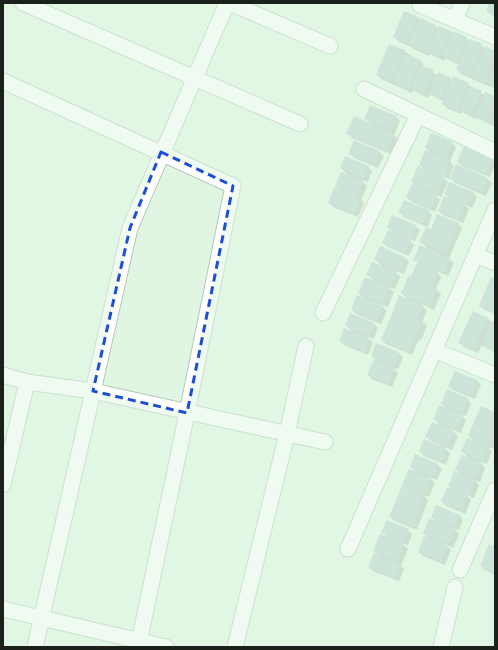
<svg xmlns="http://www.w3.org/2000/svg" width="498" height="650" font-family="Barlow,sans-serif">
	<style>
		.shadow { fill: #0003 }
		.building { fill: #b2d0cb }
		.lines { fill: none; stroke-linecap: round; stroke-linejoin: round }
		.minor-casing { stroke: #b4c8b7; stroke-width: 17 }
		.minor { stroke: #fff; stroke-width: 15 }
		.marked { fill: none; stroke: #1d4ed8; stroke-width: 3; stroke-dasharray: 8 5; stroke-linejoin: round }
	</style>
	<rect width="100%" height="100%" fill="#e1f5e3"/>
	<g class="shadow">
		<path d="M490,3H495V17L487,11Z"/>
		<path d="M405,12L438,28L466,38L469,41L495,52V89L490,86V87L461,74L457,70L459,65L445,58L444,61L430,54L429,56L398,41L394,37Z"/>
		<path d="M404,51L420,61L424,65L423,67L437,75L450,78L453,81L468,84L484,95L495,97V127L476,117L475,119L462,112L461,114L447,108L443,104L444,102L430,94L428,98L413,90L412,93L381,79L377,75Z"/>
		<path d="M396,117L400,121L394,135L398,139L391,154L352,138L348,133L372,125L366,119Z"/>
		<path d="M452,143L456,147L450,162L454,166L449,179L442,176L448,182L441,197L434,194L440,200L435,212L412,202L408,198L418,188L412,182L425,170L420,164L432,154L426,148Z"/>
		<path d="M379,152L384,156L378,168L354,158L350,153Z"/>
		<path d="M492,159L495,165L490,177L462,166L458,162Z"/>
		<path d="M368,167L372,171L368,182L360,179L367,186L361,200L364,203L358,217L333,207L329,202L341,191L336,186L349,176L341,168Z"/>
		<path d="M451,179H487L492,183L486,196L455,183Z"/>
		<path d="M473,193L477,197L472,208L463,204L469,209L463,223L443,215L439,211L451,199L445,194Z"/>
		<path d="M428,211L432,215L427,229L431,231L438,216L458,224L462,228L449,258L454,263L448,276L436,271L441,277L436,289L441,294L434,310L420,303L427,311L422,322L427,326L421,340L419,339L412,355L386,344L382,340L400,297L409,301L402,293L418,263L415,259L428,249L421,242L427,227L404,217L400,213Z"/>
		<path d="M415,226L420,230L415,241L408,238L414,245L409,256L388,247L383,243L395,234L388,227Z"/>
		<path d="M381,248L405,258L409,262L404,274L393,270L400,277L395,289L387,286L394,292L388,307L379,304L387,311L381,324L356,314L352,310L366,300L359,293L375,282L368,275L383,267L376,260Z"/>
		<path d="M495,280V314L485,310L480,306Z"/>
		<path d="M488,319L492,323L495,322V353L482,345L478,353L464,347L460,343Z"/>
		<path d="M374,324L378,328L374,339L366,336L373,343L368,355L344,345L340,341L353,332L346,325Z"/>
		<path d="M377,344L399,353L403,358L398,369L392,367L398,373L392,387L372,379L368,374L378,362L372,356Z"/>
		<path d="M455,372L477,381L481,385L475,399L453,390L449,386Z"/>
		<path d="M467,399L471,403L466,416L460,414L466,420L461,433L450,428L458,436L452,450L431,441L427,437L442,427L434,419L448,410L442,404Z"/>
		<path d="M495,413V447L494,449L486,446L492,451L487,464L479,461L485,468L480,482L475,480L479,485L474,498L466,495L471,500L465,514L446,506L442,502L454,491L449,486L461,475L457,470L469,459L463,452L475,442L469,436Z"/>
		<path d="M443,447L450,453L446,465L424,456L420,451Z"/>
		<path d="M437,464L442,469L437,480L428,477L435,483L429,497L423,495L428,500L417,530L395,521L390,517L409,490L404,485L418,474L411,467Z"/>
		<path d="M459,515L463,520L459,530L454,528L459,534L453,548L445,544L451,550L445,565L423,556L419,552L430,539L424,533L438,523L432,517Z"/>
		<path d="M408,530L412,534L408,545L402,543L408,549L401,566L404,569L399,581L373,571L369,567L381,557L374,551L388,538L383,532Z"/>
		<path d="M495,542V575L485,570L481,566Z"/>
	</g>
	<g class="building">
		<path d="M489,3H495V15L486,11Z"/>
		<path d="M404,11L417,16L406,43L393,37Z"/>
		<path d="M420,18L436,25L425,52L408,45Z"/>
		<path d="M438,26L451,31L439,58L426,52Z"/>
		<path d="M453,31L467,37L456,62L442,56Z"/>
		<path d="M469,39L483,44L470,76L456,70Z"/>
		<path d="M389,44L405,50L391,81L376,75Z"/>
		<path d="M485,46L495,51V61L485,83L471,77Z"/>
		<path d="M406,54L421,60L408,90L393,83Z"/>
		<path d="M421,65L434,70L423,94L411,89Z"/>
		<path d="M495,68V88L488,85Z"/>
		<path d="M438,72L450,77L441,99L428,94Z"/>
		<path d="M453,76L469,83L457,111L442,104Z"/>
		<path d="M470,86L482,91L471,116L459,111Z"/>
		<path d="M485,92L495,96V104L487,122L474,117Z"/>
		<path d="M370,105L397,116L391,130L364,119Z"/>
		<path d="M354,116L394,134L387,151L346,134Z"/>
		<path d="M431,133L453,142L446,157L425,148Z"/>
		<path d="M354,140L380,151L374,165L348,154Z"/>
		<path d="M464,146L492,158L485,174L457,162Z"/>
		<path d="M425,150L450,161L444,176L419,165Z"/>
		<path d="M345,156L369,166L364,179L340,168Z"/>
		<path d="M456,164L488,178L482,192L450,179Z"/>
		<path d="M418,166L444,177L437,193L411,182Z"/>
		<path d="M341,172L364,181L357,196L335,186Z"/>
		<path d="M449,182L473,192L468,204L444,194Z"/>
		<path d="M412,184L437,195L431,208L406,198Z"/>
		<path d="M334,187L360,198L354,214L328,203Z"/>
		<path d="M444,196L465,204L458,220L438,211Z"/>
		<path d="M404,200L429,210L423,224L398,213Z"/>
		<path d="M437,214L459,223L446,253L419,242L426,227L442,234L431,229Z"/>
		<path d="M392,215L416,225L411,238L387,228Z"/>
		<path d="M388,230L411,240L405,253L382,243Z"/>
		<path d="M420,245L450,258L444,273L413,260Z"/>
		<path d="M380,246L405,257L400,271L374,260Z"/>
		<path d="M372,262L397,272L391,286L366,275Z"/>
		<path d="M417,263L438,272L432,286L411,277Z"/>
		<path d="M408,276L437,289L430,306L401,294Z"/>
		<path d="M365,277L390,287L383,304L358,293Z"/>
		<path d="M491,277L495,279V312L479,306Z"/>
		<path d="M357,295L383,306L377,321L351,310Z"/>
		<path d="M399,295L423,306L418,318L394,308Z"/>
		<path d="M394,309L423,321L408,352L381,340Z"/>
		<path d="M473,311L488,318L474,350L458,343Z"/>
		<path d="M350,313L375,323L369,336L345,325Z"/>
		<path d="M493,320L495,321L494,351L481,345Z"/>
		<path d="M344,328L369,338L364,352L339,341Z"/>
		<path d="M376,343L399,352L394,366L371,356Z"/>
		<path d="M374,359L395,368L388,384L367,375Z"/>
		<path d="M455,371L477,380L471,396L448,386Z"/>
		<path d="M447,389L468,398L462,413L441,404Z"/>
		<path d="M439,405L463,415L457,429L433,419Z"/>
		<path d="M481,406L495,412V433L490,445L468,436Z"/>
		<path d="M432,422L454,431L448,446L425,437Z"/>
		<path d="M467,438L489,446L483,461L461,452Z"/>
		<path d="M424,439L446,448L441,461L419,452Z"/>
		<path d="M415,454L438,464L433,477L410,467Z"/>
		<path d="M462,455L482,463L476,478L455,470Z"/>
		<path d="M409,469L431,478L424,494L402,485Z"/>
		<path d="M454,471L476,480L469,495L448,486Z"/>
		<path d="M402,486L425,495L419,510L405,505L419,511L413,527L389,517Z"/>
		<path d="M447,487L467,495L461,511L441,502Z"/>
		<path d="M436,505L460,515L454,527L431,517Z"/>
		<path d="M429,518L455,529L449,544L423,534Z"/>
		<path d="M387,520L409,529L403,542L381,533Z"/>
		<path d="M380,534L404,544L397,561L373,551Z"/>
		<path d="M424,536L447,545L441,562L418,552Z"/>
		<path d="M489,544L495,547V573L480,566Z"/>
		<path d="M374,553L400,564L395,578L368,567Z"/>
	</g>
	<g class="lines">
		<defs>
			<g id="minor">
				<path d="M23,3L300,124"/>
				<path d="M230,3L330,46"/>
				<path d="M420,5L495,37"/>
				<path d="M455,20L462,3"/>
				<path d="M3,81L233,186L187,413L138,647"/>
				<path d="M364,89L495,152"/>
				<path d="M476,255L495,263"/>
				<path d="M323,313L418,115"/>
				<path d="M434,350L495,375"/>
				<path d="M3,375L27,382L93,391L325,442"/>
				<path d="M3,485L27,382"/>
				<path d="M348,549L495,210"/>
				<path d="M460,570L495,490"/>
				<path d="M3,609L166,647"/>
				<path d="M35,647L130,228L227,3"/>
				<path d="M235,647L287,434L306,346"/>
				<path d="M441,647L455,587"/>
			</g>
		</defs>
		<use href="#minor" class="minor-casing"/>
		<use href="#minor" class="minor"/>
	</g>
	<path d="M0 0H498V650H0ZM161,152L233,186L187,413L93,391L130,228Z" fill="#e1f5e3" fill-opacity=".55" fill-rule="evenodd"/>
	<path class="marked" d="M161,152L233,186L187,413L93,391L130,228Z"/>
	<rect width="498" height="650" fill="none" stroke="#1a211b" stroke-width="8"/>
</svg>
